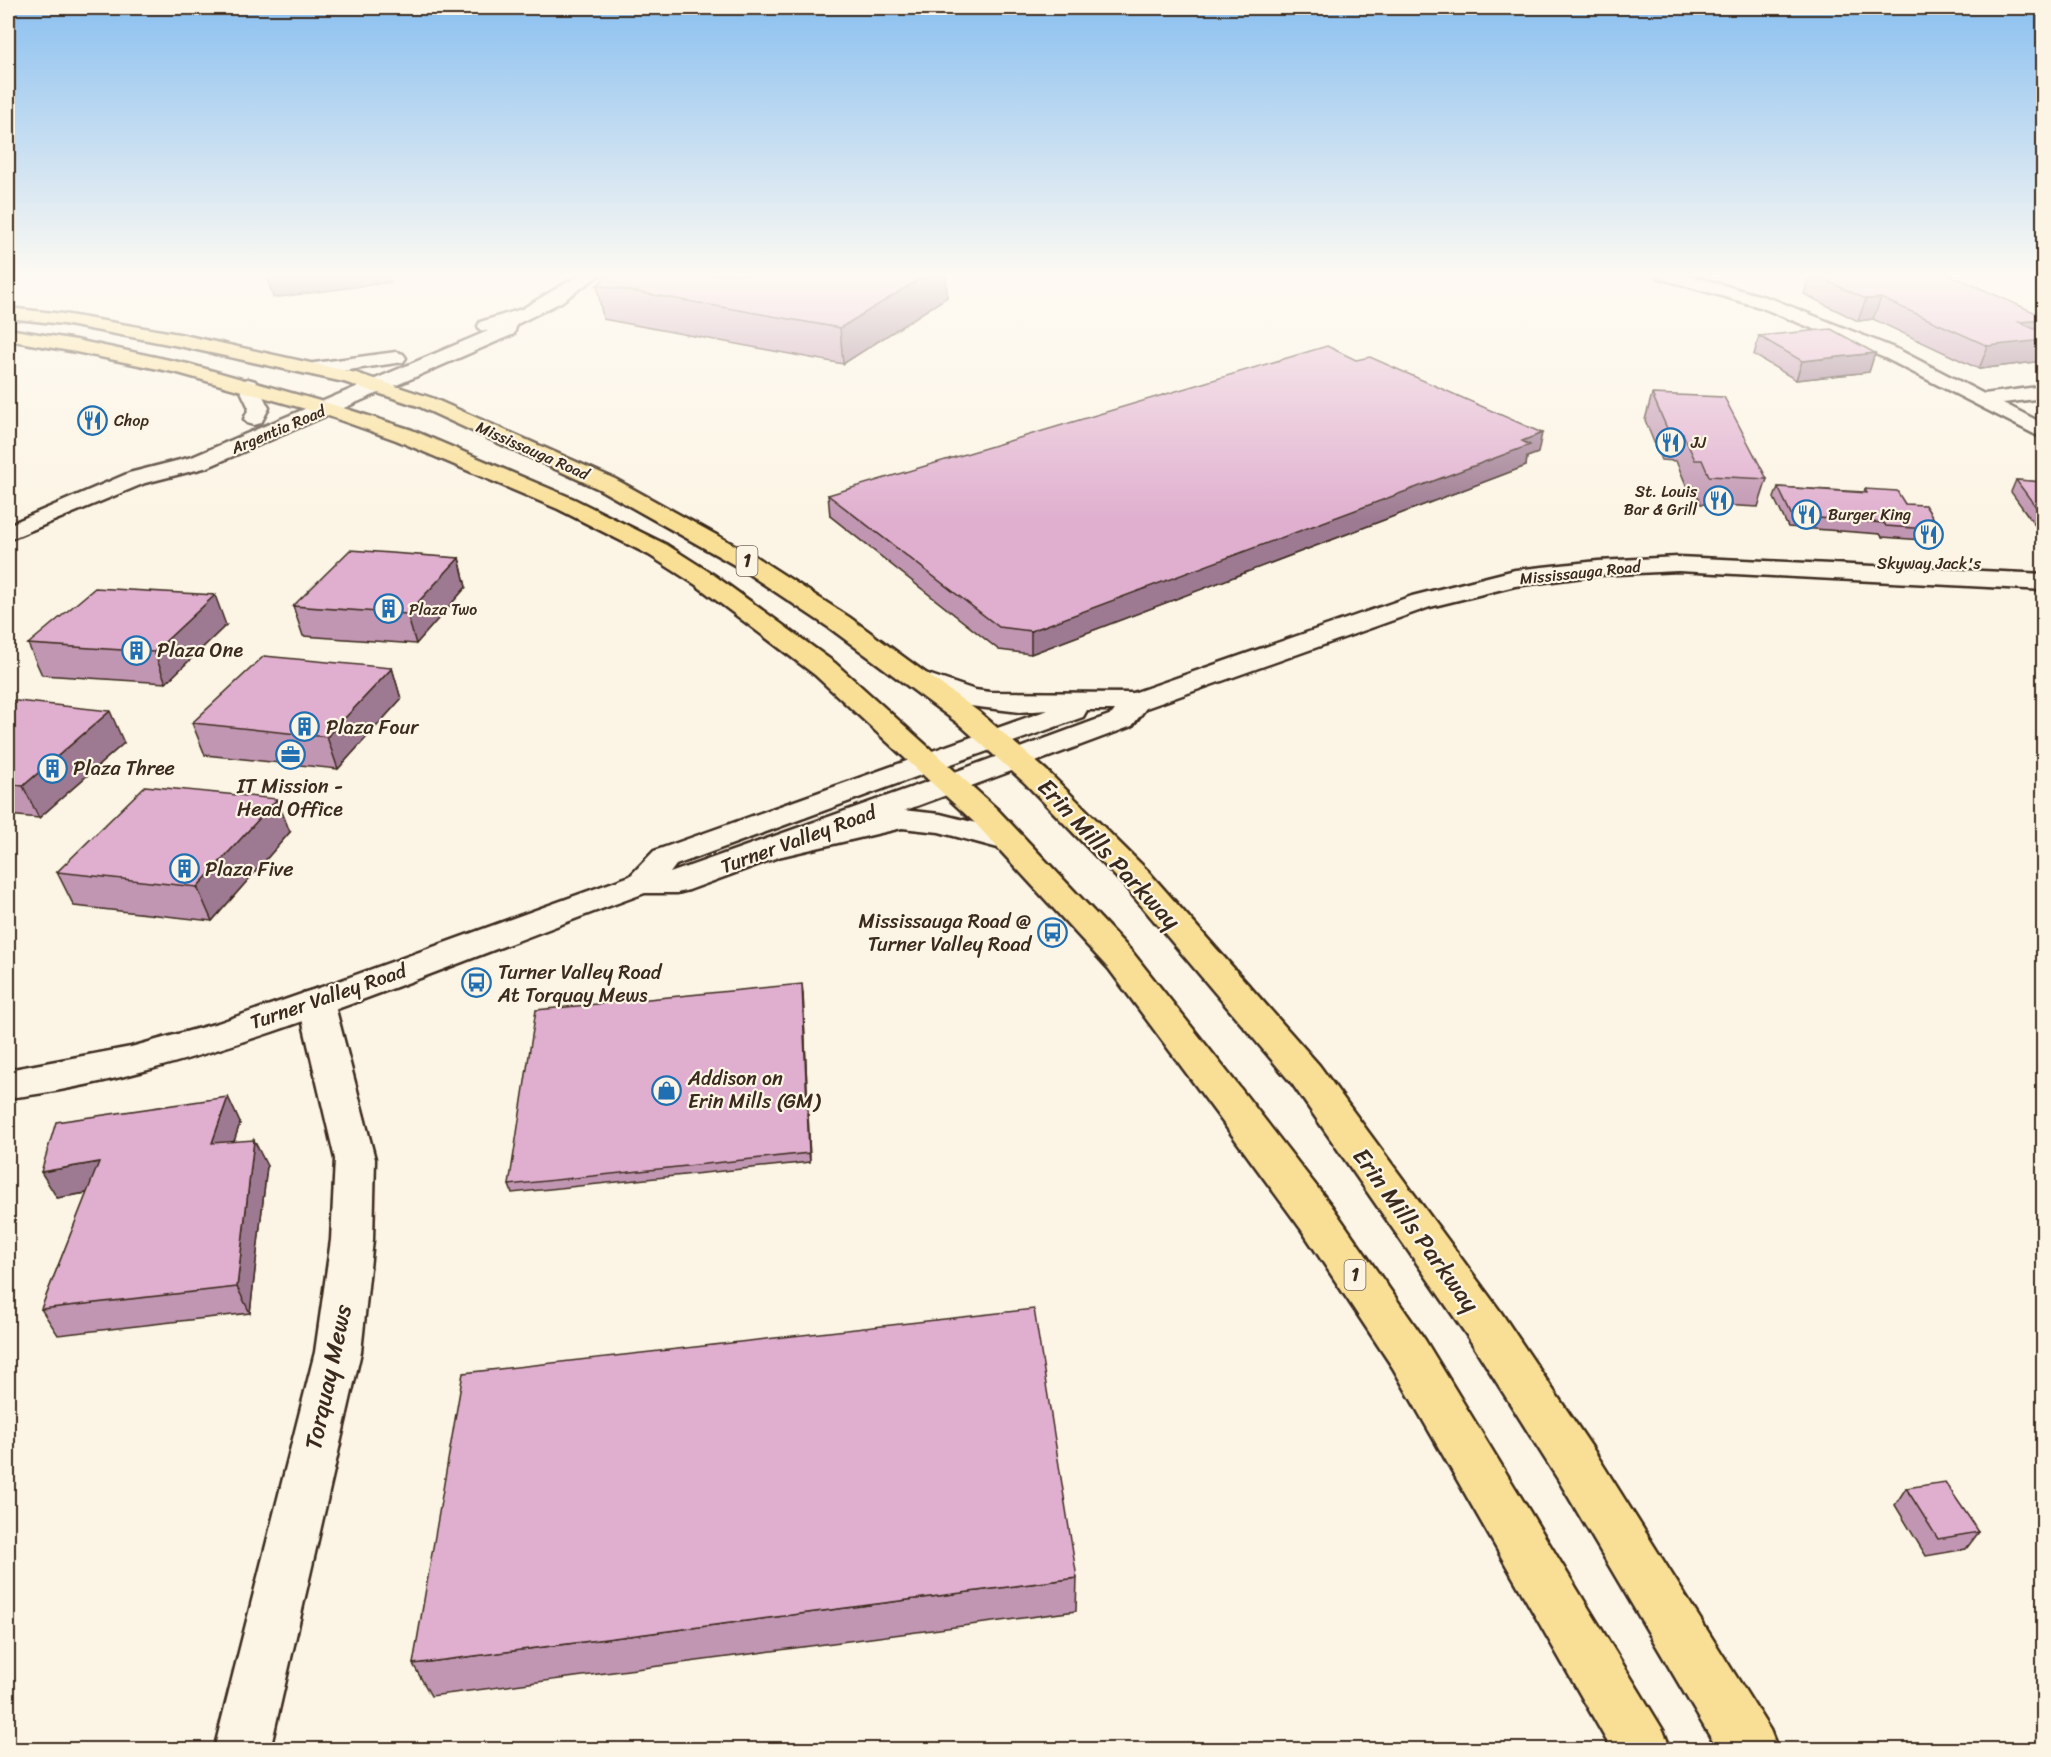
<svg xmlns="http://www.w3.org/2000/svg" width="2051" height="1757" font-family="Sriracha,sans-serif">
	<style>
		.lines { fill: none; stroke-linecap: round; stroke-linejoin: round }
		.minor-casing { stroke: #3b2a1e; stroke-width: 5 }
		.tertiary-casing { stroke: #3b2a1e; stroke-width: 5 }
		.secondary-casing { stroke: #3b2a1e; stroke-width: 5 }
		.primary-casing { stroke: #3b2a1e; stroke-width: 5 }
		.minor { fill: #fcf5e5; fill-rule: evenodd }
		.tertiary { fill: #fcf5e5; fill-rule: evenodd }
		.secondary { fill: #fcf5e5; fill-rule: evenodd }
		.primary { fill: #f9df96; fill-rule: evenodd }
		.wall { fill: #c196b2; stroke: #3b2a1e; stroke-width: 1.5 }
		.shaded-wall { fill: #9d7a91; stroke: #3b2a1e; stroke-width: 1.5 }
		.building { fill: #e0afcf; stroke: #3b2a1e; stroke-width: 1.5 }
		.labels { text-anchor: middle; stroke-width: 4.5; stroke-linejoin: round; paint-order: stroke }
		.far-poi-label { font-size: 16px; fill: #3b2a1e; stroke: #fcf5e5; text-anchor: start }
		.far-street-label { font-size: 16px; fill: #3b2a1e; stroke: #fcf5e5 }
		.shield { fill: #fcf5e5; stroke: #75675a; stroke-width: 1.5 }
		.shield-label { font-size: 18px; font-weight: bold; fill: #3b2a1e }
		.poi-label { font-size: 20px; fill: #3b2a1e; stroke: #fcf5e5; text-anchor: start }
		.street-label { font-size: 20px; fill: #3b2a1e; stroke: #fcf5e5 }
		.near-street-label { font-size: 24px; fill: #3b2a1e; stroke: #fcf5e5 }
	</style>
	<rect width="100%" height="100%" fill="#fcf5e5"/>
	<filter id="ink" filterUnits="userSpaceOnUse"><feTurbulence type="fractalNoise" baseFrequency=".0167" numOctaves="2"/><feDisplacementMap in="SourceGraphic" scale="12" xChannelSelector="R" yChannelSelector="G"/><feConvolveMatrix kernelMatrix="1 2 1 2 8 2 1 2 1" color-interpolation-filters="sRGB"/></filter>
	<g filter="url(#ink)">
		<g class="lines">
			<defs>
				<g id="minor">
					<path d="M1656,274H1684L1772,299L1899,350L1984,394L2044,386V398L2003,403L2044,424V439L1885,358L1760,307L1659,278Z"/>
					<path d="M316,989L329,993L334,1002L375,1159L373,1240L361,1352L270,1750H214L315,1352L331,1240L335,1159L298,1002L303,993Z"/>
				</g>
				<g id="tertiary">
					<path d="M581,274H601L561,302L517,324L514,334L208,467L145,483L8,540V525L129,473L192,457L488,331L480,330L478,326L480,322L522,309Z"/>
					<path d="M396,352L403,354L406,358L403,362L314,375L307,373L304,369L307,365L314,363Z"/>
					<path d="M248,379L255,381L269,408L261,423L254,425L247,423L244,419L249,408L238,385L241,381Z"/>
					<path d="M929,753L940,756L944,762L940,768L676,865L670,873L941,777L952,774L963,777L967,783L963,789L689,890L677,893H645C521,938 400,988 275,1031C188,1060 99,1087 8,1098V1070L131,1047L218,1023L336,982L630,876L654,851Z"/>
				</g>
				<g id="secondary">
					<path d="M1678,557L2044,574V590L1678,571L1598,575L1515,586L1430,607L1146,708L1132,726L963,789L952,792L941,789L937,783L941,777L1112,714L1115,710H1087L1083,717L940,768L929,771L918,768L914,762L918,756L1048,710L1020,712L970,706L906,684L902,678L906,672L916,670L975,690L990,692L1133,693L1412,596L1515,570L1598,561Z"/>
					<path d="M902,810L940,814L1020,834L1025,841L1020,848L1009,851L939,832L902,828L782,856L771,853L766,846L771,839Z"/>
				</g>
				<g id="primary">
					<path d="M8,308L63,314L179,334L356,373L432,398L615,479L756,557L849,617L979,712L1047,771L1147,870L1319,1065L1500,1311L1593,1449L1770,1730L1778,1750H1718L1559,1481L1468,1337L1293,1085L1123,884L1025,783L959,724L831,629L738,567L599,489L418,406L344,382L179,346L63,324L8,318Z"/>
					<path d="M8,329L76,340L188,364L334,405L412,430L574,499L667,545L714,575L835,663L997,809L1133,953L1244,1093L1331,1205L1425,1340L1663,1730L1671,1750H1612L1393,1368L1301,1229L1216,1113L1109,969L975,823L815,675L696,585L649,555L558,509L396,440L320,413L178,373L76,352L8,340Z"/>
				</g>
			</defs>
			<use href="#minor" class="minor-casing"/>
			<use href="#tertiary" class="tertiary-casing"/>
			<use href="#secondary" class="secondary-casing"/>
			<use href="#primary" class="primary-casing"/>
			<use href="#minor" class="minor"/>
			<use href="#tertiary" class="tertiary"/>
			<use href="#secondary" class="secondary"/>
			<use href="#primary" class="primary"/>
		</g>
		<g class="wall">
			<path d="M612,274H946L947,297L843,364L603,319L597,285Z"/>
			<path d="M1810,274H1948L2043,333V361L1979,369L1873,319L1858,321L1804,294Z"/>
			<path d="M2029,274H2043V297Z"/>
			<path d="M1759,336L1875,353L1869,372L1796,380L1754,355Z"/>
			<path d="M1652,394L1767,479L1758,507L1701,504L1694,487H1687L1676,461L1661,460L1645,420Z"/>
			<path d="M1538,453L1527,457L1526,466L1031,654L999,650L830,516L828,495Z"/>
			<path d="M2016,480L2043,482V529L2037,528L2011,492Z"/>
			<path d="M1778,487L1864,492L1865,489L1905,504L1941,530L1936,541L1882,537L1880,534L1788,527L1774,498Z"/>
			<path d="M459,558L466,587L416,644L303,636L293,606Z"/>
			<path d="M226,625L166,683L42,675L28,644Z"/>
			<path d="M392,668L401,699L338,769L205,755L192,723Z"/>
			<path d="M8,700L124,743L39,818L8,815Z"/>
			<path d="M290,832L212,921L74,906L57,872Z"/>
			<path d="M803,993L810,1162L512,1193L509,1185Z"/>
			<path d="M228,1097L240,1123L234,1141L267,1166L250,1313L58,1335L41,1309L87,1193L57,1198Z"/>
			<path d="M1906,1488L1979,1532L1966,1549L1926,1556L1895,1505Z"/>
			<path d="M1077,1578L1076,1611L431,1696L413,1664Z"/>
		</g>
		<g class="shaded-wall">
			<path d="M266,274H389L391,282L273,298Z"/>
			<path d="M928,274H946L947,297L843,364L840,328Z"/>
			<path d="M1881,298L1873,319L1858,321L1866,299Z"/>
			<path d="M2043,320V332L2040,340H2043V361L1979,369L1988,346L2019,322Z"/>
			<path d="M1875,353L1869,372L1796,380L1802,361Z"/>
			<path d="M1542,433L1538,453L1527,457L1526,466L1031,654V631Z"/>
			<path d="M459,558L466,587L416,644L407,614Z"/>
			<path d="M215,595L226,625L166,683L154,652Z"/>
			<path d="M392,668L401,699L338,769L327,737Z"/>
			<path d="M110,711L124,743L39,818L23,786Z"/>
			<path d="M277,799L290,832L212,921L197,887Z"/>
			<path d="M802,984L803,993L810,1162L809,1153Z"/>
			<path d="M228,1097L240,1123L225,1169L212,1143Z"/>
			<path d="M254,1140L267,1166L250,1313L237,1287Z"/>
			<path d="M99,1162L114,1188L57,1198L41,1172Z"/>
		</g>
		<g class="building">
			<path d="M612,274H928L840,328L597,285Z"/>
			<path d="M1812,274H1948L2043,316V320L2019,322L2043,333V340L1988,346L1881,298L1866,299Z"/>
			<path d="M1831,329L1875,353L1802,361L1759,336Z"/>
			<path d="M1327,346L1356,360L1370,357L1542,433L1522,441L1530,445L1031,631L999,627L828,495Z"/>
			<path d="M1652,394L1724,397L1767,479L1709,476L1702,460H1695L1683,434L1669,433Z"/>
			<path d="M2016,480L2043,482V515H2042Z"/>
			<path d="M1778,487L1867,493L1865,489L1897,491L1905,504L1925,505L1941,530L1886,526L1884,523L1792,516Z"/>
			<path d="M350,550L459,558L407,614L293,606Z"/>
			<path d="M95,588L215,595L154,652L28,644Z"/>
			<path d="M264,656L392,668L327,737L192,723Z"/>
			<path d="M8,700L110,711L23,786L8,784Z"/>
			<path d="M145,786L277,799L197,887L57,872Z"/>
			<path d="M802,984L809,1153L509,1185L536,1010Z"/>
			<path d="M228,1097L212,1143L254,1140L237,1287L41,1309L99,1162L41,1172L56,1122Z"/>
			<path d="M1034,1309L1077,1578L413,1664L463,1373Z"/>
			<path d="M1945,1482L1979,1532L1938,1539L1906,1488Z"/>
		</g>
	</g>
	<linearGradient id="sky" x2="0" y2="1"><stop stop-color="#8bc0f0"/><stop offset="0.53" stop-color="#fefaf3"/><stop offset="1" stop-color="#fefaf3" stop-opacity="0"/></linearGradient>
	<rect width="2051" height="520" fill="url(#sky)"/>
	<defs>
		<symbol id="restaurant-ring" viewBox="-11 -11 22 22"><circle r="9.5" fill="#fcf5e5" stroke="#1f6fb2" stroke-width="1.5"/><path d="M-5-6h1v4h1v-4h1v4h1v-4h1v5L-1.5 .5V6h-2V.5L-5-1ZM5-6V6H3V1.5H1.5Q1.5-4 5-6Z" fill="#1f6fb2"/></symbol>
		<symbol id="building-ring" viewBox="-11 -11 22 22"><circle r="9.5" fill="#fcf5e5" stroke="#1f6fb2" stroke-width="1.5"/><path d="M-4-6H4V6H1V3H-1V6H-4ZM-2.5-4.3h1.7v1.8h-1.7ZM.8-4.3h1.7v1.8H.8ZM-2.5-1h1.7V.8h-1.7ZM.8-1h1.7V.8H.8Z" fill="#1f6fb2"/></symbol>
		<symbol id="office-ring" viewBox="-11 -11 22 22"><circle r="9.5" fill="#fcf5e5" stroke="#1f6fb2" stroke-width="1.5"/><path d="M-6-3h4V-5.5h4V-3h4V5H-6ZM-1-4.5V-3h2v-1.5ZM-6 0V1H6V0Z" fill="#1f6fb2"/></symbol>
		<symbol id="bus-ring" viewBox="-11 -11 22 22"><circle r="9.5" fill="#fcf5e5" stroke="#1f6fb2" stroke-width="1.5"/><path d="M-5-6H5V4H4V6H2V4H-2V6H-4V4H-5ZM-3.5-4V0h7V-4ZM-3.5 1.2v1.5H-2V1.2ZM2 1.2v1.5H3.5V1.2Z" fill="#1f6fb2"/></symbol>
		<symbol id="shop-ring" viewBox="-11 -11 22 22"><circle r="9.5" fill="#fcf5e5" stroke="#1f6fb2" stroke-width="1.5"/><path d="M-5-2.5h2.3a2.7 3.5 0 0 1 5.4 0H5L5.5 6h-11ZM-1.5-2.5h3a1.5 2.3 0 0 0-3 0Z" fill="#1f6fb2"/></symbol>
	</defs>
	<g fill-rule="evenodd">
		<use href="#restaurant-ring" x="76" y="404" width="33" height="33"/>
		<use href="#restaurant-ring" x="1654" y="426" width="33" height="33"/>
		<use href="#restaurant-ring" x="1702" y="484" width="33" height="33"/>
		<use href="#restaurant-ring" x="1790" y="498" width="33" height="33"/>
		<use href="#restaurant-ring" x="1912" y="518" width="33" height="33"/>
		<use href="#building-ring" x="372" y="592" width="33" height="33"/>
		<use href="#building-ring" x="120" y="634" width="33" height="33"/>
		<use href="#building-ring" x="288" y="710" width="33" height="33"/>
		<use href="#office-ring" x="274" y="738" width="33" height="33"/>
		<use href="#building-ring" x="36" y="752" width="33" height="33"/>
		<use href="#building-ring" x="168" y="852" width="33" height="33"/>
		<use href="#bus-ring" x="1036" y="916" width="33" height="33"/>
		<use href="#bus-ring" x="460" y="966" width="33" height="33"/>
		<use href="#shop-ring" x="650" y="1074" width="33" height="33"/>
	</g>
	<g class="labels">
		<g class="far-poi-label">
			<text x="114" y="426">Chop</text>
			<text x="1691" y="448">JJ</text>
			<text x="1697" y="497" text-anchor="end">St. Louis<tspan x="1697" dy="18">Bar &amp; Grill</tspan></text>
			<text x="1828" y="520">Burger King</text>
			<text x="1929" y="569" text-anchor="middle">Skyway Jack's</text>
			<text x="409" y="615">Plaza Two</text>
		</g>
		<g class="far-street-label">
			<text transform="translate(278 429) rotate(-23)" y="6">Argentia Road</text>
			<text transform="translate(533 450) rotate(24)" y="6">Mississauga Road</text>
			<text transform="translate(1580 572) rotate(-6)" y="6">Mississauga Road</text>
		</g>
		<g class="shield">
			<rect x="736.5" y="546" width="21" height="30" rx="4.5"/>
			<rect x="1344.5" y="1260" width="21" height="30" rx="4.5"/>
		</g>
		<g class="shield-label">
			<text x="747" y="567">1</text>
			<text x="1355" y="1281">1</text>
		</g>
		<g class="poi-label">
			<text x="157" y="657">Plaza One</text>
			<text x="326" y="734">Plaza Four</text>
			<text x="73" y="775">Plaza Three</text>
			<text x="290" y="793" text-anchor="middle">IT Mission -<tspan x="290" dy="23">Head Office</tspan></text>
			<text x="205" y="876">Plaza Five</text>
			<text x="1031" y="928" text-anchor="end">Mississauga Road @<tspan x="1031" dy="23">Turner Valley Road</tspan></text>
			<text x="498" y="979">Turner Valley Road<tspan x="498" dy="23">At Torquay Mews</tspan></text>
			<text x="688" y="1085">Addison on<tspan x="688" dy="23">Erin Mills (GM)</tspan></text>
		</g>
		<g class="street-label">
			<text transform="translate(798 839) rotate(-20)" y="7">Turner Valley Road</text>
			<text transform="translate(328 996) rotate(-19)" y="7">Turner Valley Road</text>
		</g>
		<g class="near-street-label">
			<text transform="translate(1109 854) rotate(47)" y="8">Erin Mills Parkway</text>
			<text transform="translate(1416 1230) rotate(54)" y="8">Erin Mills Parkway</text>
			<text transform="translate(328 1377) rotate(-78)" y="8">Torquay Mews</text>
		</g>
	</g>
	<rect width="2051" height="1757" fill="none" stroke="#fcf5e5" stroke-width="30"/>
	<rect x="15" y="15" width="2021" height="1727" fill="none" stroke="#3b2a1e" stroke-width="2" filter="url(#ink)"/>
</svg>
